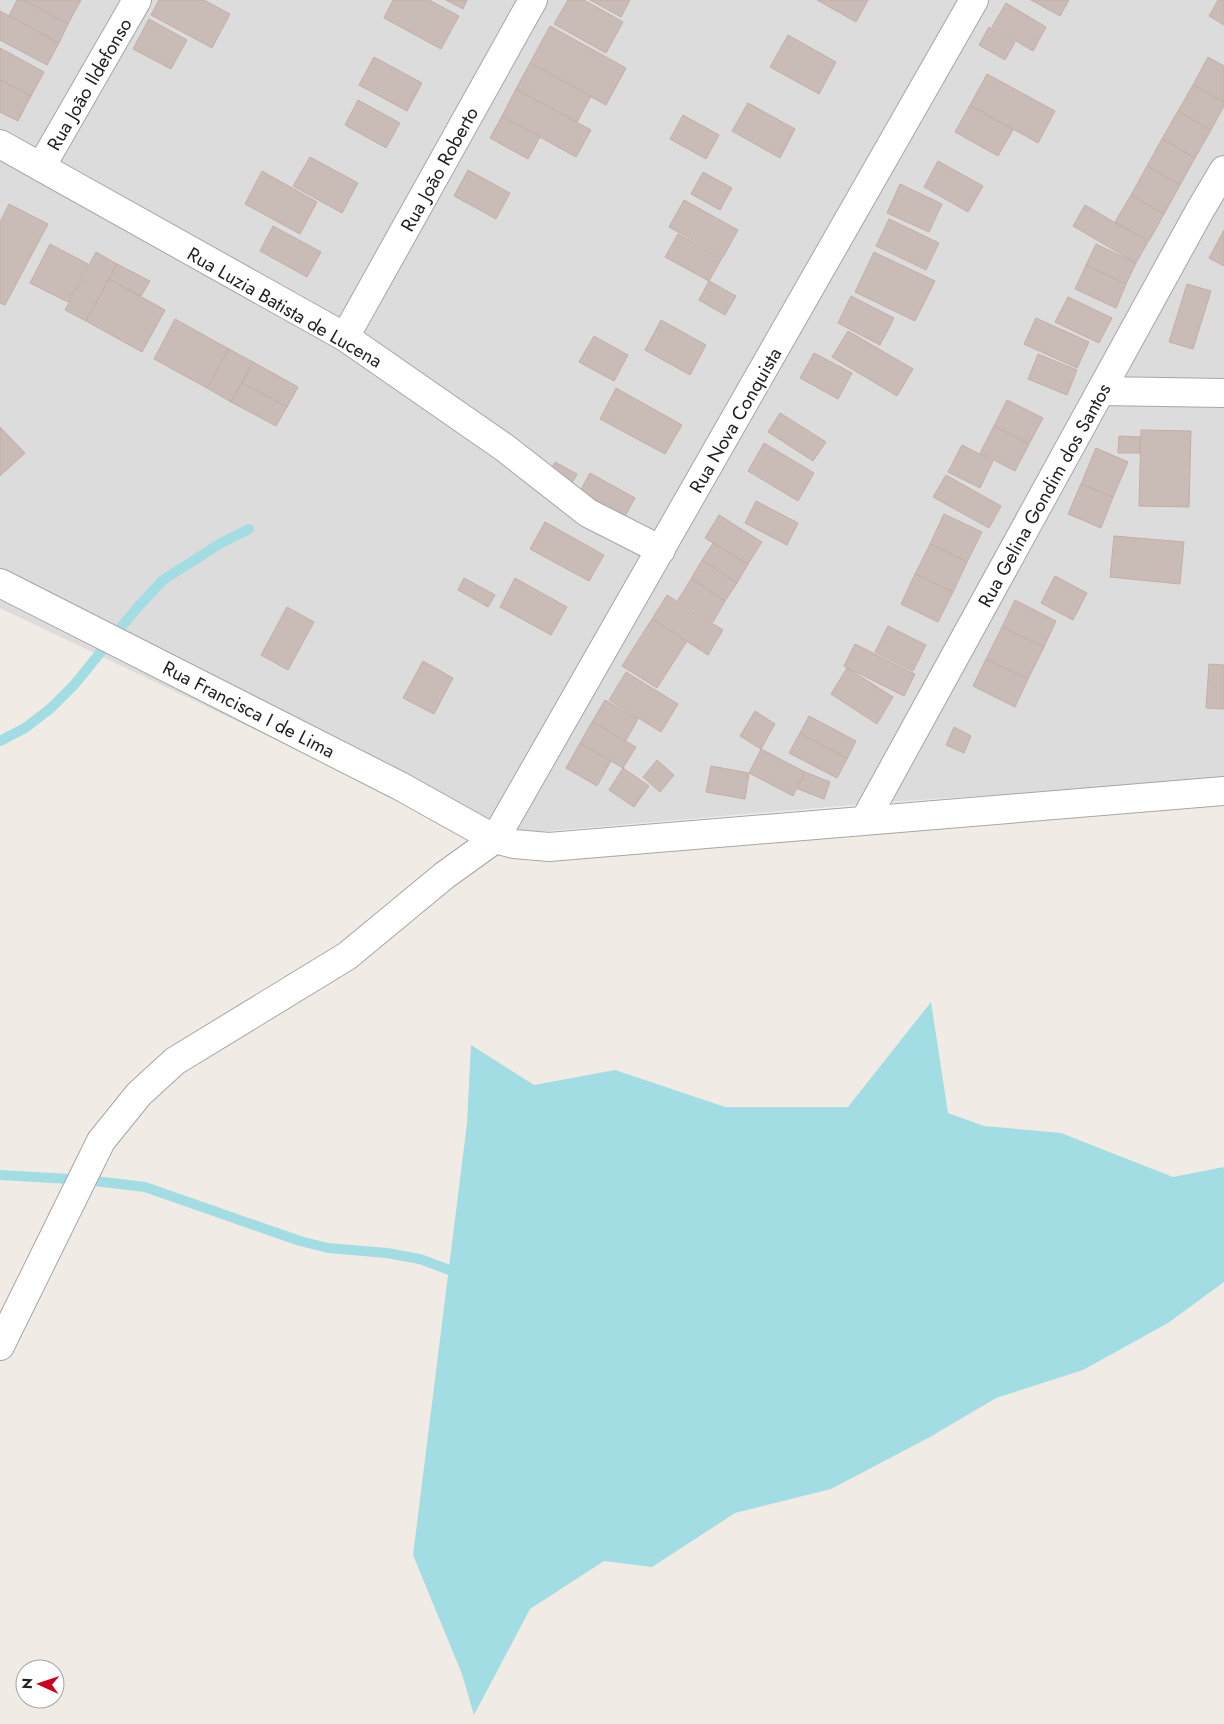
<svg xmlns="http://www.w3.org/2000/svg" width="1224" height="1724" font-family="Jost,sans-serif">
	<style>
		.residential { fill: #dddcdc }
		.water { fill: #a1dde2 }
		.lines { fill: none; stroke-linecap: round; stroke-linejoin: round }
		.stream { stroke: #a1dde2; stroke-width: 10 }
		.building { fill: #c9bcb7; stroke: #c4aea5 }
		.street-casing { stroke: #a6a6a6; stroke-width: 30 }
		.street { stroke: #fff; stroke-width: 28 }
		.labels { text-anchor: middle; stroke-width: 4.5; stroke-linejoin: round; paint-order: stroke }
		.street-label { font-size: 19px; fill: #1f1f1f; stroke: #fff }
	</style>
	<rect width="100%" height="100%" fill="#f1ebe5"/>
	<path class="residential" d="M0,0H1224V779L876,803L480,837L0,608Z"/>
	<path class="water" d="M931,1002L948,1113L984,1126L1061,1133L1173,1177L1224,1167V1282L1168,1323L1083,1370L996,1398L930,1437L831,1489L735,1513L652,1567L604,1561L530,1609L474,1715L462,1674L413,1555L467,1123L471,1045L534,1085L615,1070L725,1107H848Z"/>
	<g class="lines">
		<g class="stream">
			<path d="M0,741L25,728L51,708L74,685L136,609L163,580L221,543L249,529"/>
			<path d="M0,1175L86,1180L145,1187L300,1241L328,1248L387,1253L420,1259L460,1274"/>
		</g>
	</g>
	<g class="building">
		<path d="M17,0H24L68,24L59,43L9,16Z"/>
		<path d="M24,0H81L68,24Z"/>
		<path d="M159,0H204L230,14L212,48L151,15Z"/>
		<path d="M393,0H429L459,16L441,49L384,18Z"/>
		<path d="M446,0H467L463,9Z"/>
		<path d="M568,0H584L623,22L606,53L554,24Z"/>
		<path d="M590,0H630L621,17Z"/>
		<path d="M817,0H868L856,22Z"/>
		<path d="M1031,0H1069L1060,16Z"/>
		<path d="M1218,0H1224V25L1209,16Z"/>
		<path d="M1006,3L1046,27L1033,51L992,27Z"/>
		<path d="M0,11L59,43L47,65L0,40Z"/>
		<path d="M149,19L187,40L171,69L133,49Z"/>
		<path d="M550,26L626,68L606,105L530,63Z"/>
		<path d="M989,27L1015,42L1005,60L979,45Z"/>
		<path d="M788,35L836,62L819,94L770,67Z"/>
		<path d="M0,48L44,72L31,96L0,80Z"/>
		<path d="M374,57L422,83L407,111L359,85Z"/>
		<path d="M1208,57L1224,66V102L1193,85Z"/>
		<path d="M530,63L591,96L577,122L516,89Z"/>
		<path d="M987,74L1055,111L1038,143L970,105Z"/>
		<path d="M0,80L31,96L18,121L0,112Z"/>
		<path d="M1193,85L1224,102V106L1211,130L1178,111Z"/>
		<path d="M516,89L591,130L576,157L502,116Z"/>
		<path d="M358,100L400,123L386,148L345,125Z"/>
		<path d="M748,103L795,129L780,158L732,131Z"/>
		<path d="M970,105L1013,130L998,156L955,132Z"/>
		<path d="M1178,111L1211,130L1195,158L1162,139Z"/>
		<path d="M683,115L719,135L706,159L670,139Z"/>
		<path d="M502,116L540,137L528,159L490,138Z"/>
		<path d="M1162,139L1195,158L1180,185L1147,166Z"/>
		<path d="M310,157L358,183L342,213L293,186Z"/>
		<path d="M938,161L983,186L968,212L924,187Z"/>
		<path d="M1147,166L1180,185L1164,214L1131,195Z"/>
		<path d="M468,170L510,193L496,219L454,196Z"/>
		<path d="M262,171L317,202L300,234L245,204Z"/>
		<path d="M703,172L732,188L720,210L691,194Z"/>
		<path d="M900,184L942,204L929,232L887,213Z"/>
		<path d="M1131,195L1164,214L1149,241L1115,222Z"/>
		<path d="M684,200L738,230L723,257L669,227Z"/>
		<path d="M9,204L48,224L5,305L0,303V222Z"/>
		<path d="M1085,205L1148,242L1136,263L1073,226Z"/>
		<path d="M889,219L939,243L926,270L876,246Z"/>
		<path d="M273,226L321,252L307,277L260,251Z"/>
		<path d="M1224,230V266L1209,258Z"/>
		<path d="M678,234L722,258L709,281L665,257Z"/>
		<path d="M50,244L88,264L68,302L30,283Z"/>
		<path d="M1096,244L1136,263L1126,284L1086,265Z"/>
		<path d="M96,252L117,264L86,321L65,310Z"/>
		<path d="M874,252L935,281L915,321L855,292Z"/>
		<path d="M117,264L150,281L141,296L109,279Z"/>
		<path d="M1086,265L1126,284L1116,308L1075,289Z"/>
		<path d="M109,279L165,310L142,352L86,321Z"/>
		<path d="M709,281L736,296L725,315L699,300Z"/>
		<path d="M1187,284L1211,291L1193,349L1169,342Z"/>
		<path d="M851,296L894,318L880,345L838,323Z"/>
		<path d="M1068,297L1112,318L1099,343L1055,322Z"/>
		<path d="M1036,318L1089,342L1077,368L1024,344Z"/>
		<path d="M175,319L229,349L207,388L154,359Z"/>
		<path d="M661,320L706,345L690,375L645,350Z"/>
		<path d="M848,331L913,369L897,396L832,357Z"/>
		<path d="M594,336L628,355L614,381L579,362Z"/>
		<path d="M229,349L253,362L231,402L207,388Z"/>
		<path d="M814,353L852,373L838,399L800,378Z"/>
		<path d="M1038,354L1077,370L1067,395L1028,379Z"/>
		<path d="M253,362L298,387L287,407L242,383Z"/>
		<path d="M242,383L287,407L276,426L231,402Z"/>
		<path d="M616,388L682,425L665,454L600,419Z"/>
		<path d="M1007,400L1043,418L1029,444L994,426Z"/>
		<path d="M780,413L826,442L813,461L768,432Z"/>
		<path d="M994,426L1029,444L1015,471L980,453Z"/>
		<path d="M0,427L25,453L0,476Z"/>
		<path d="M1141,430L1191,431L1189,507L1139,506Z"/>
		<path d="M1119,436L1140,437V453H1118Z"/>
		<path d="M764,443L814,473L798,501L748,471Z"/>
		<path d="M962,445L993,461L980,488L948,472Z"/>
		<path d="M1096,448L1128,462L1113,497L1081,484Z"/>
		<path d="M555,462L577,474L571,485L549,473Z"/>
		<path d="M590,473L635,498L623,520L578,495Z"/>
		<path d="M946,475L1001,506L989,528L933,497Z"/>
		<path d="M1081,484L1113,497L1101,528L1068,514Z"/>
		<path d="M756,501L798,523L787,545L745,523Z"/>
		<path d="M944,514L982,532L967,562L930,544Z"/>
		<path d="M719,515L762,542L748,564L705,538Z"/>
		<path d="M545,522L604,555L589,581L530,549Z"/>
		<path d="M1114,536L1184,542L1180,584L1110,577Z"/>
		<path d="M713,543L748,564L737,583L702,560Z"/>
		<path d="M930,544L967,562L953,592L915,574Z"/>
		<path d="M702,560L737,583L725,601L691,579Z"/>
		<path d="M915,574L953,592L938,622L901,604Z"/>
		<path d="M1055,576L1087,593L1073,620L1041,603Z"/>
		<path d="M464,578L495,595L488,607L458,590Z"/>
		<path d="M515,578L567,607L551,635L500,607Z"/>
		<path d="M691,579L725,601L713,622L678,600Z"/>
		<path d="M667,595L723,630L708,655L652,619Z"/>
		<path d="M1015,600L1056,621L1044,647L1002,627Z"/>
		<path d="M287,607L314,622L288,670L261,655Z"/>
		<path d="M652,619L687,641L657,688L622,666Z"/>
		<path d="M888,626L926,645L913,671L875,652Z"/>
		<path d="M1002,627L1044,647L1028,679L986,659Z"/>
		<path d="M855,644L915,674L904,696L844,666Z"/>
		<path d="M986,659L1028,679L1015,707L973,686Z"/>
		<path d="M423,661L453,678L434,714L403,698Z"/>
		<path d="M1209,664L1224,665V709L1206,708Z"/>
		<path d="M847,668L893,697L877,724L831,694Z"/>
		<path d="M626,672L678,704L661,732L609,700Z"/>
		<path d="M605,700L638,719L625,742L592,722Z"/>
		<path d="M755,711L775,724L761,749L740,736Z"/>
		<path d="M809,716L856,741L847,759L800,733Z"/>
		<path d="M592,722L636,747L623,768L580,743Z"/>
		<path d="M954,727L971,736L964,753L946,745Z"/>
		<path d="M800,733L847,759L837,778L789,753Z"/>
		<path d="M580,743L611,761L597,786L566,768Z"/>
		<path d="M761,749L805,772L793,796L749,773Z"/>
		<path d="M657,760L674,775L660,792L643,777Z"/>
		<path d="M711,766L749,773L745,799L706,792Z"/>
		<path d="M623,768L649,786L634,807L609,790Z"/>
		<path d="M805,772L830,782L824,799L798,789Z"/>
	</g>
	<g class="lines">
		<defs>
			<g id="street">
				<path d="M0,144L345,337L505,448L588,513L661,550"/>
				<path d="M41,167L137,0"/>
				<path d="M345,337L533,0"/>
				<path d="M1101,391L1224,393"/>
				<path d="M0,583L400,786L495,839L514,844L549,847L1224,791"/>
				<path d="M865,820L1199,212L1224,170"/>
				<path d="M0,1346L101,1141L139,1094L175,1061L347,956L445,875L495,839L974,0"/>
			</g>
		</defs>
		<use href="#street" class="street-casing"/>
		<use href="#street" class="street"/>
	</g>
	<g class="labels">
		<g class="street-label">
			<text transform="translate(89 84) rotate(-60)" y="7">Rua João Ildefonso</text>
			<text transform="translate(439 169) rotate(-61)" y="7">Rua João Roberto</text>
			<text transform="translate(285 307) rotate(30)" y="7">Rua Luzia Batista de Lucena</text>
			<text transform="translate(735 420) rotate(-60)" y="7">Rua Nova Conquista</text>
			<text transform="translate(1044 495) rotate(-61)" y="7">Rua Gelina Gondim dos Santos</text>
			<text transform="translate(249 709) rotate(27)" y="7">Rua Francisca I de Lima</text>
		</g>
	</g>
	<g transform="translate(40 1684) rotate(273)"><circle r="24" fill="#ffffff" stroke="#a5a5a5"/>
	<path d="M0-4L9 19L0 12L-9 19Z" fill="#ce001e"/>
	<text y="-8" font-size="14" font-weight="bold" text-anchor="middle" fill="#1f1f1f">N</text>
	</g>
</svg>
